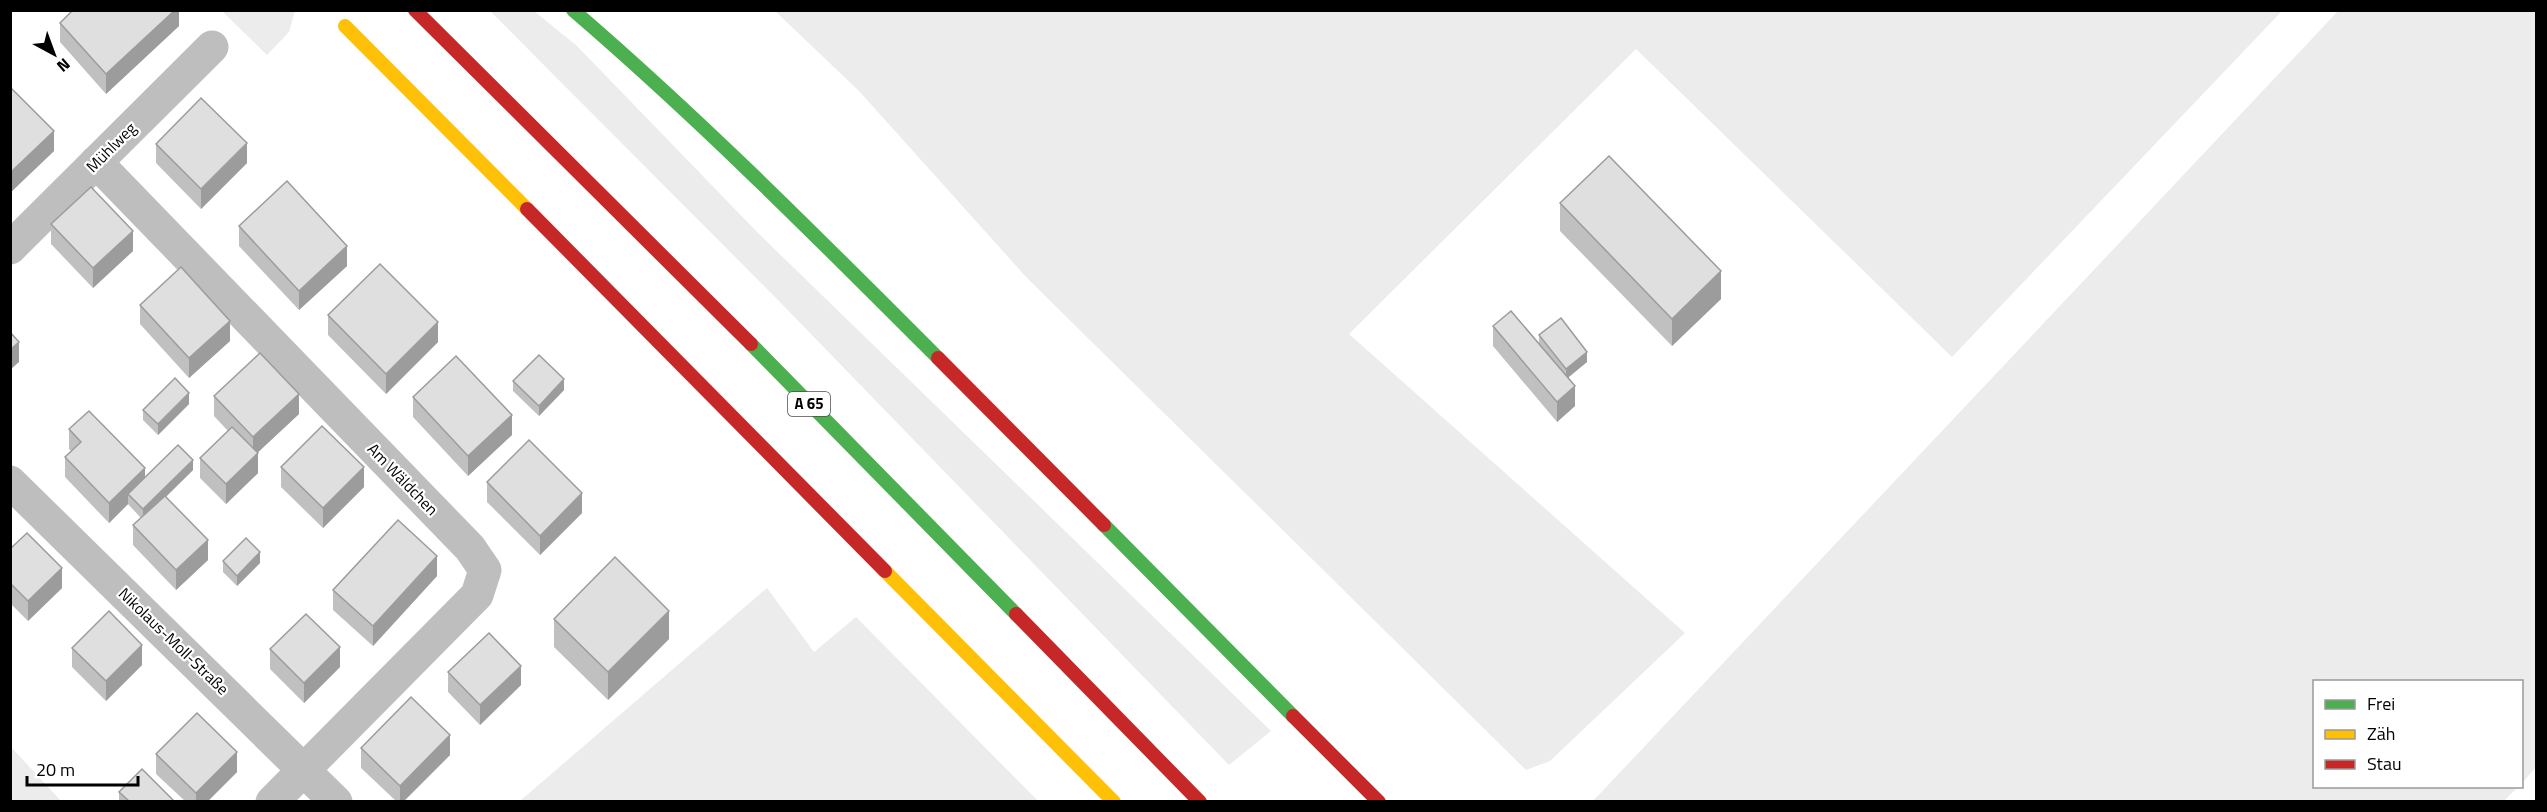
<svg xmlns="http://www.w3.org/2000/svg" width="2547" height="812" font-family="'Titillium Web',sans-serif">
	<style>
		.green { fill: #ececec }
		.lines { fill: none; stroke-linecap: round; stroke-linejoin: round }
		.street { stroke: #bebebe; stroke-width: 33 }
		.fast { stroke: #4caf50; stroke-width: 14 }
		.slow { stroke: #ffc107; stroke-width: 14 }
		.jam { stroke: #c62828; stroke-width: 14 }
		.wall { fill: #c0c0c0 }
		.shaded-wall { fill: #9c9c9c }
		.building { fill: #dfdfdf; stroke: #9c9c9c; stroke-width: 1.5 }
		.labels { text-anchor: middle; stroke-width: 4.5; stroke-linejoin: round; paint-order: stroke }
		.shield { fill: #fff; stroke: #4c4c4c; stroke-width: 1.5 }
		.shield-label { font-size: 15px; font-weight: bold; fill: #000 }
		.street-label { font-size: 16px; fill: #000; stroke: #fff }
	</style>
	<rect width="100%" height="100%" fill="#fff"/>
	<g class="green">
		<path d="M2339,10L2536,11V767L2522,783V682H2314V786L2518,787L2504,801H1593Z"/>
		<path d="M222,11H295L289,32L267,55Z"/>
		<path d="M490,11H534L577,46L758,233L1271,731L1229,765L777,299Z"/>
		<path d="M775,11H2282L1952,357L1636,49L1349,334L1685,633L1550,761L1526,770L1027,278L859,91Z"/>
		<path d="M767,588L814,652L856,617L1038,801H520Z"/>
		<path d="M10,747H11L61,801H11Z"/>
	</g>
	<g class="lines">
		<g class="street">
			<path d="M96,162L470,548L485,570L477,595L272,802"/>
			<path d="M10,248L212,47"/>
			<path d="M10,482L336,802"/>
		</g>
		<g class="fast">
			<path d="M573,10C701,120 819,239 938,358"/>
			<path d="M751,344L1016,614"/>
			<path d="M1104,525L1293,716"/>
		</g>
		<g class="slow">
			<path d="M345,26L527,209"/>
			<path d="M885,571L1114,802"/>
		</g>
		<g class="jam">
			<path d="M415,10L751,344"/>
			<path d="M527,209L885,571"/>
			<path d="M938,358L1104,525"/>
			<path d="M1016,614L1200,802"/>
			<path d="M1293,716L1379,802"/>
		</g>
	</g>
	<g class="wall">
		<path d="M179,10V26L106,94L60,42V23Z"/>
		<path d="M10,87L54,151L11,192L10,191Z"/>
		<path d="M156,144L247,163L201,209L156,163Z"/>
		<path d="M1560,203L1721,299L1672,346L1560,231Z"/>
		<path d="M51,224L133,251L93,288L51,244Z"/>
		<path d="M239,226L347,266L299,310L239,246Z"/>
		<path d="M140,305L230,341L189,378L140,324Z"/>
		<path d="M328,315L438,342L386,394L328,335Z"/>
		<path d="M1493,326L1539,344V335L1587,362L1568,378L1575,406L1557,422L1493,346Z"/>
		<path d="M513,381L564,390L539,416L513,391Z"/>
		<path d="M214,396L299,414L257,453L258,473L226,504L200,478V458L228,431L214,416Z"/>
		<path d="M413,397L512,435L468,476L413,417Z"/>
		<path d="M189,404L158,435L143,420V410Z"/>
		<path d="M69,429L145,478L193,470L166,497L208,560L176,590L133,545V525L141,518L128,504L109,523L65,477V457L71,451L69,449Z"/>
		<path d="M281,467L364,487L323,528L281,487Z"/>
		<path d="M487,482L582,513L540,555L487,502Z"/>
		<path d="M10,549L62,588L28,621L10,603Z"/>
		<path d="M223,561L260,563L237,586L223,572Z"/>
		<path d="M437,576L373,646L333,610V590Z"/>
		<path d="M554,619L669,639L608,700L554,647Z"/>
		<path d="M72,648L142,665L106,701L72,667Z"/>
		<path d="M270,649L340,667L304,703L270,669Z"/>
		<path d="M448,672L521,685L480,725L448,692Z"/>
		<path d="M361,748L450,755L404,801H396L361,768Z"/>
		<path d="M156,754L237,772L208,801H185L156,774Z"/>
		<path d="M119,792L174,801H119Z"/>
	</g>
	<g class="shaded-wall">
		<path d="M175,10H179V26L106,94V74Z"/>
		<path d="M54,131V151L11,192V172Z"/>
		<path d="M247,143V163L201,209V189Z"/>
		<path d="M133,231V251L93,288V268Z"/>
		<path d="M347,246V266L299,310V291Z"/>
		<path d="M1721,271V299L1672,346V319Z"/>
		<path d="M230,321V341L189,378V358Z"/>
		<path d="M438,322V342L386,394V374Z"/>
		<path d="M19,342V362L10,370V350Z"/>
		<path d="M1587,352V362L1566,379V369Z"/>
		<path d="M564,379V390L539,416V406Z"/>
		<path d="M1575,386V406L1557,422V402Z"/>
		<path d="M189,393V404L158,435V424Z"/>
		<path d="M299,394V414L253,457V437Z"/>
		<path d="M512,415V435L468,476V456Z"/>
		<path d="M258,453V473L226,504V484Z"/>
		<path d="M193,460V470L143,519V509Z"/>
		<path d="M364,467V487L323,528V508Z"/>
		<path d="M145,468V488L128,494V504L109,523V503Z"/>
		<path d="M582,493V513L540,555V536Z"/>
		<path d="M208,540V560L176,590V570Z"/>
		<path d="M260,552V563L237,586V576Z"/>
		<path d="M437,556V576L373,646V626Z"/>
		<path d="M62,568V588L28,621V601Z"/>
		<path d="M669,611V639L608,700V672Z"/>
		<path d="M142,645V665L106,701V681Z"/>
		<path d="M340,647V667L304,703V683Z"/>
		<path d="M521,666V685L480,725V705Z"/>
		<path d="M450,735V755L404,801H400V786Z"/>
		<path d="M237,752V772L208,801H196V793Z"/>
	</g>
	<g class="building">
		<path d="M73,10H175L106,74L60,23Z"/>
		<path d="M10,87L54,131L11,172L10,171Z"/>
		<path d="M201,98L247,143L201,189L156,144Z"/>
		<path d="M1609,156L1721,271L1672,319L1560,203Z"/>
		<path d="M287,181L347,246L299,291L239,226Z"/>
		<path d="M91,187L133,231L93,268L51,224Z"/>
		<path d="M380,264L438,322L386,374L328,315Z"/>
		<path d="M181,267L230,321L189,358L140,305Z"/>
		<path d="M1511,311L1575,386L1557,402L1493,326Z"/>
		<path d="M1561,318L1587,352L1566,369L1539,335Z"/>
		<path d="M10,332L19,342L10,350Z"/>
		<path d="M260,353L299,394L253,437L214,396Z"/>
		<path d="M539,355L564,379L539,406L513,381Z"/>
		<path d="M456,356L512,415L468,456L413,397Z"/>
		<path d="M175,378L189,393L158,424L143,410Z"/>
		<path d="M89,411L145,468L109,503L65,457L81,442L69,429Z"/>
		<path d="M322,426L364,467L323,508L281,467Z"/>
		<path d="M232,427L258,453L226,484L200,458Z"/>
		<path d="M529,440L582,493L540,536L487,482Z"/>
		<path d="M178,445L193,460L143,509L128,494Z"/>
		<path d="M165,496L208,540L176,570L133,525Z"/>
		<path d="M398,520L437,556L373,626L333,590Z"/>
		<path d="M27,533L62,568L28,601L10,583V549Z"/>
		<path d="M246,538L260,552L237,576L223,561Z"/>
		<path d="M615,557L669,611L608,672L554,619Z"/>
		<path d="M109,611L142,645L106,681L72,648Z"/>
		<path d="M306,614L340,647L304,683L270,649Z"/>
		<path d="M489,633L521,666L480,705L448,672Z"/>
		<path d="M411,697L450,735L400,786L361,748Z"/>
		<path d="M197,713L237,752L196,793L156,754Z"/>
		<path d="M142,769L174,801H129L119,792Z"/>
	</g>
	<g class="labels">
		<rect class="shield" x="788" y="392" width="42" height="24" rx="4.5"/>
		<g class="shield-label">
			<text x="809" y="409">A 65</text>
		</g>
		<g class="street-label">
			<text transform="translate(111 147) rotate(-45)" y="6">Mühlweg</text>
			<text transform="translate(403 479) rotate(46)" y="6">Am Wäldchen</text>
			<text transform="translate(174 641) rotate(44)" y="6">Nikolaus-Moll-Straße</text>
		</g>
	</g>
	<rect width="2547" height="812" fill="none" stroke="#000000" stroke-width="24"/>
	<rect x="2313" y="680" width="210" height="108" fill="#ffffff" stroke="#999999" stroke-width="1.5"/>
	<rect x="2325" y="700" width="30" height="9" fill="#4caf50" stroke="#999999" stroke-width="1.5"/>
	<text x="2367" y="710" font-size="18" fill="#000000">Frei</text>
	<rect x="2325" y="730" width="30" height="9" fill="#ffc107" stroke="#999999" stroke-width="1.5"/>
	<text x="2367" y="740" font-size="18" fill="#000000">Zäh</text>
	<rect x="2325" y="760" width="30" height="9" fill="#c62828" stroke="#999999" stroke-width="1.5"/>
	<text x="2367" y="770" font-size="18" fill="#000000">Stau</text>
	<g transform="translate(54 54) rotate(139)" stroke="#ffffff" stroke-width="4.5" paint-order="stroke">
	<path d="M0-4.5L10 22L0 15L-10 22Z" fill="#000000"/>
	<text y="-9" font-size="16" font-weight="bold" text-anchor="middle" fill="#000000">N</text>
	</g>
	<path d="M27 776v9h111v-9" fill="none" stroke="#000000" stroke-width="3"/>
	<text x="36" y="776" font-size="18" fill="#000000" stroke="#ffffff" stroke-width="4.5" paint-order="stroke">20 m</text>
</svg>
